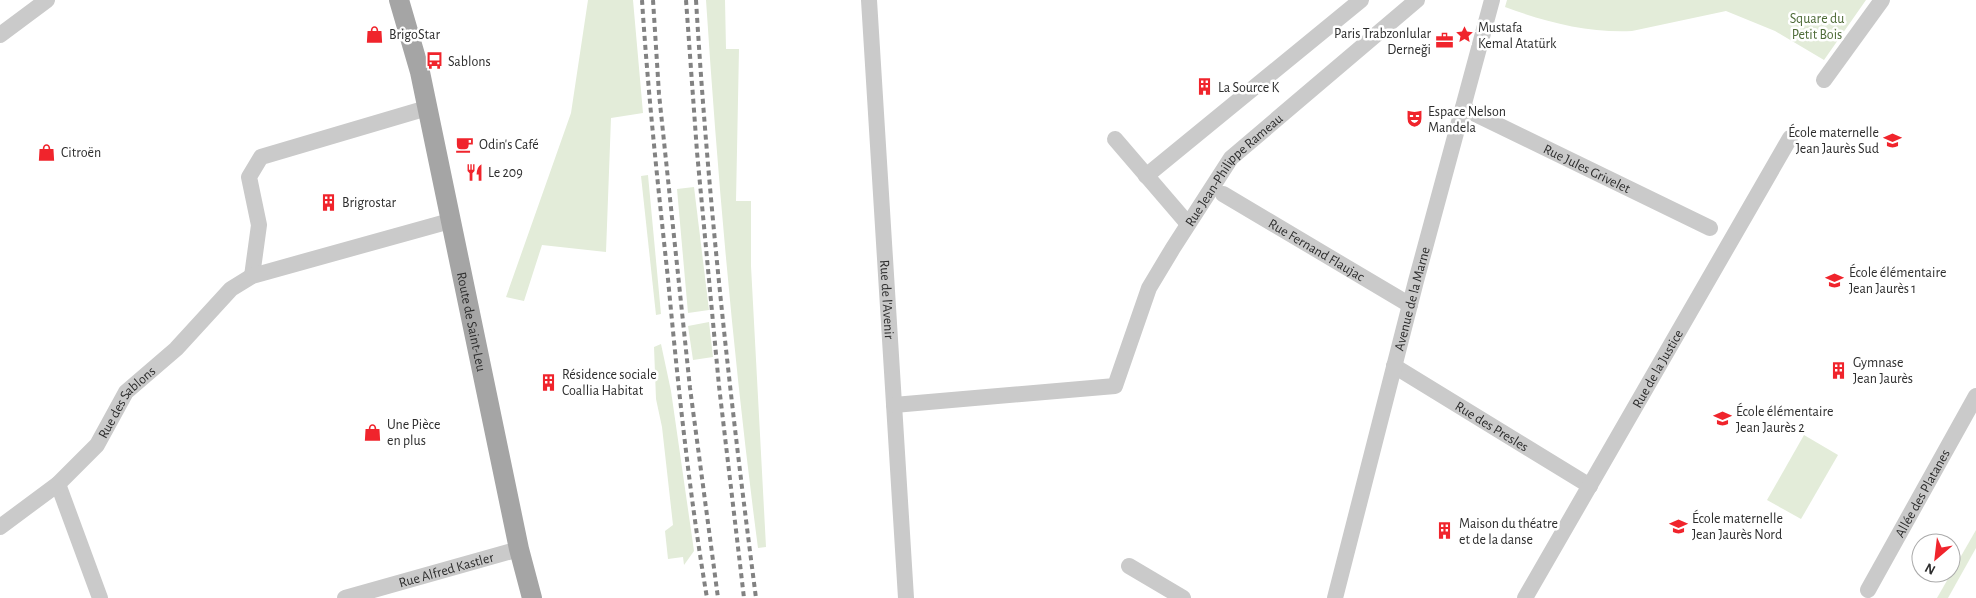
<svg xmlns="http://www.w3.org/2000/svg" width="1976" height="598" font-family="'Alegreya Sans',sans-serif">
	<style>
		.green { fill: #e3ecd9 }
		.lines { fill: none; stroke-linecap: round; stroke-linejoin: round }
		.minor { stroke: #cacaca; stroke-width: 16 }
		.major { stroke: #a5a5a5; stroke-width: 20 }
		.rail { stroke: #828282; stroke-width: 4; stroke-dasharray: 5 4; stroke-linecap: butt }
		.labels { text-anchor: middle; stroke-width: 5; stroke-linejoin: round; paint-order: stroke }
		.park-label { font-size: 14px; fill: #4e6b38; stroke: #fff }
		.poi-label { font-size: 14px; fill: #2d2d2d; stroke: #fff; text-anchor: start }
		.street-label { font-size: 14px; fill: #2d2d2d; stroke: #fff }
	</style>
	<rect width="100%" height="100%" fill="#fff"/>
	<g class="green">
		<path d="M588,0H633L643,113L611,118L606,252L542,245L524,301L506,297L571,113Z"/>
		<path d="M706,0H725L726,49H739L736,201H751V266L766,547L758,548C734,366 718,183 706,0Z"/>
		<path d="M1507,0H1866L1824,60L1775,31L1726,11L1632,31C1588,33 1545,22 1505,7Z"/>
		<path d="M648,175L661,314L656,315L641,176Z"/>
		<path d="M694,187L709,310L688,313L677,189Z"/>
		<path d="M709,322L713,357L693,360L688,326Z"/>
		<path d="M661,344L671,391L694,551L684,565L683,557L668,559L665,531L673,525L662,427L656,399L654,347Z"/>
		<path d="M1804,435L1838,455L1801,519L1767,500Z"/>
		<path d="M1976,530V548L1948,598H1937Z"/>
	</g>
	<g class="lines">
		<g class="minor">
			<path id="s1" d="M869,0L906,598"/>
			<path d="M0,35L47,0"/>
			<path d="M1824,80L1882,0"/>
			<path id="s2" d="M1463,108L1710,228"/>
			<path d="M1115,139L1188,224"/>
			<path d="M1146,176L1361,0"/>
			<path id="s3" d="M1223,194L1410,305"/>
			<path d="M252,276L259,225L249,177L261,157L427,108"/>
			<path id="s4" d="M1394,366L1590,486"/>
			<path id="s5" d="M894,405L1115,386L1149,288L1173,248L1231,158L1417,0"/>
			<path d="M58,484L100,598"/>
			<path id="s6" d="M0,527L58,484L97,445L126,392L176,349L231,289L252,276L450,221"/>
			<path d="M1129,566L1183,598"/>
			<path id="s7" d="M1868,590L1976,396"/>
			<path id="s8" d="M345,598L519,549"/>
			<path id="s9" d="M1335,598L1416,281L1492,0"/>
			<path id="s10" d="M1525,598L1790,138"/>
		</g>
		<path class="major" id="s11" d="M399,0L420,72L519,549L532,598"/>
		<g class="rail">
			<path d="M642,0C648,93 658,186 668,279C678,385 689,492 707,598"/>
			<path d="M653,0L659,94L690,388L718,598"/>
			<path d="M686,0L697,152L719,386L744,598"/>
			<path d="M696,0C708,200 730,399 756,598"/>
		</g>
	</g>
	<defs>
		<symbol id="shop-bare" viewBox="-9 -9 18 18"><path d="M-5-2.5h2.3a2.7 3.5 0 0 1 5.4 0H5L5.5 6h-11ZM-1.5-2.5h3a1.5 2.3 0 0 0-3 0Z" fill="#f0242c" stroke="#fff" stroke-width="2.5" paint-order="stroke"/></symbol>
		<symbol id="sight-bare" viewBox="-9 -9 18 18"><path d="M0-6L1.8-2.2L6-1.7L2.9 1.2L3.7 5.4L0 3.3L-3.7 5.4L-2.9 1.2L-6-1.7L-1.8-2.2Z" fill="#f0242c" stroke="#fff" stroke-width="2.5" paint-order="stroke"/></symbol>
		<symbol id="office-bare" viewBox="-9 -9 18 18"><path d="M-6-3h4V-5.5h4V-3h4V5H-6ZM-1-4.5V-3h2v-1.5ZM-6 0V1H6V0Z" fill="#f0242c" stroke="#fff" stroke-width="2.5" paint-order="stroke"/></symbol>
		<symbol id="bus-bare" viewBox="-9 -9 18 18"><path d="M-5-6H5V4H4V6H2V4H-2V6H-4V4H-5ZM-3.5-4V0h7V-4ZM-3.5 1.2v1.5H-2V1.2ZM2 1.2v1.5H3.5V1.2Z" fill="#f0242c" stroke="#fff" stroke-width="2.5" paint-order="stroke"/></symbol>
		<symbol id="building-bare" viewBox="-9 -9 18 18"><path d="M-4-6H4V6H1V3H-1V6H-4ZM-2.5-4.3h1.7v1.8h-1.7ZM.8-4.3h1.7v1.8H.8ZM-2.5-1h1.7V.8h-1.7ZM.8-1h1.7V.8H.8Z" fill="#f0242c" stroke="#fff" stroke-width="2.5" paint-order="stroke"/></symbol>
		<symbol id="theatre-bare" viewBox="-9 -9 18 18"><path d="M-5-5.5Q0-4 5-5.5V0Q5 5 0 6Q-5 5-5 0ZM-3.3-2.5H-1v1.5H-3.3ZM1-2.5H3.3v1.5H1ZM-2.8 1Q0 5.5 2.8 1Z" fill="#f0242c" stroke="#fff" stroke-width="2.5" paint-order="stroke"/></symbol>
		<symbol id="school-bare" viewBox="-9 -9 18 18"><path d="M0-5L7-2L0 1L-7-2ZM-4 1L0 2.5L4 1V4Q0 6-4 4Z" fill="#f0242c" stroke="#fff" stroke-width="2.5" paint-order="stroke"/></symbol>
		<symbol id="cafe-bare" viewBox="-9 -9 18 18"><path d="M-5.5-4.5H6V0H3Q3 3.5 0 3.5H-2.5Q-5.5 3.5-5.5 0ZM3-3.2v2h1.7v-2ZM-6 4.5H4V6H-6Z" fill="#f0242c" stroke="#fff" stroke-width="2.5" paint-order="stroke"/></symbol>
		<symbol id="restaurant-bare" viewBox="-9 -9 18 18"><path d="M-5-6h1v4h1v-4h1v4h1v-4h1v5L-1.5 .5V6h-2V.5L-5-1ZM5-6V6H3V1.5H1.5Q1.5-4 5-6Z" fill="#f0242c" stroke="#fff" stroke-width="2.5" paint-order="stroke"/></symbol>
	</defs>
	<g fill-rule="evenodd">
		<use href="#shop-bare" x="362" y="22" width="25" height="25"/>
		<use href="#sight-bare" x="1452" y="22" width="25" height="25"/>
		<use href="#office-bare" x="1432" y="28" width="25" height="25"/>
		<use href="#bus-bare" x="422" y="48" width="25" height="25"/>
		<use href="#building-bare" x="1192" y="74" width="25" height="25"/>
		<use href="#theatre-bare" x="1402" y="106" width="25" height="25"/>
		<use href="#school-bare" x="1880" y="128" width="25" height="25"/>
		<use href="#cafe-bare" x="452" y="132" width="25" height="25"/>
		<use href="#shop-bare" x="34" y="140" width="25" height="25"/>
		<use href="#restaurant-bare" x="462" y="160" width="25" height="25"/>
		<use href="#building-bare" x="316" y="190" width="25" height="25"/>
		<use href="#school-bare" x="1822" y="268" width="25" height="25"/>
		<use href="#building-bare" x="1826" y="358" width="25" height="25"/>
		<use href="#building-bare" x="536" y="370" width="25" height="25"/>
		<use href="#school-bare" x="1710" y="406" width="25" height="25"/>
		<use href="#shop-bare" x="360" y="420" width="25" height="25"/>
		<use href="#school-bare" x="1666" y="514" width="25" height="25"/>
		<use href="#building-bare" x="1432" y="518" width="25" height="25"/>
	</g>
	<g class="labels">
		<g class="park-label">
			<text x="1817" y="23">Square du<tspan x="1817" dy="16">Petit Bois</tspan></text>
		</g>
		<g class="poi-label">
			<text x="1478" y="32">Mustafa<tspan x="1478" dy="16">Kemal Atatürk</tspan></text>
			<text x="1431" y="38" text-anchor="end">Paris Trabzonlular<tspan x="1431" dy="16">Derneği</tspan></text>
			<text x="389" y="39">BrigoStar</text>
			<text x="448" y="66">Sablons</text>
			<text x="1218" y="92">La Source K</text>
			<text x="1428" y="116">Espace Nelson<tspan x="1428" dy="16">Mandela</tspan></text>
			<text x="1879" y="137" text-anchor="end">École maternelle<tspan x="1879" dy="16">Jean Jaurès Sud</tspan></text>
			<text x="479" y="149">Odin's Café</text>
			<text x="61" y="157">Citroën</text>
			<text x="488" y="177">Le 209</text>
			<text x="342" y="207">Brigrostar</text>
			<text x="1849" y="277">École élémentaire<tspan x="1849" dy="16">Jean Jaurès 1</tspan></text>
			<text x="1853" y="367">Gymnase<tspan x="1853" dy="16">Jean Jaurès</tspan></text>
			<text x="562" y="379">Résidence sociale<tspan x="562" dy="16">Coallia Habitat</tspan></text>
			<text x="1736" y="416">École élémentaire<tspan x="1736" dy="16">Jean Jaurès 2</tspan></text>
			<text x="387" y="429">Une Pièce<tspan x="387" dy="16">en plus</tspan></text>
			<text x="1692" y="523">École maternelle<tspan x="1692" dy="16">Jean Jaurès Nord</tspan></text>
			<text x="1459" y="528">Maison du théatre<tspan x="1459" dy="16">et de la danse</tspan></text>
		</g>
		<g class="street-label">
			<text dy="5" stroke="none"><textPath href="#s2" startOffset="138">Rue Jules Grivelet</textPath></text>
			<text dy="5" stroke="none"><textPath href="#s5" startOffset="472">Rue Jean-Philippe Rameau</textPath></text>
			<text dy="5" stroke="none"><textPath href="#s3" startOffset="109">Rue Fernand Flaujac</textPath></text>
			<text dy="5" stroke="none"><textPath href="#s1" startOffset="300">Rue de l'Avenir</textPath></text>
			<text dy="5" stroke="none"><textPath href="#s9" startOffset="309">Avenue de la Marne</textPath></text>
			<text dy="5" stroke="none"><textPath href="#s11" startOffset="330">Route de Saint-Leu</textPath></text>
			<text dy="5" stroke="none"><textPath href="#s10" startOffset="265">Rue de la Justice</textPath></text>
			<text dy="5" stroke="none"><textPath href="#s6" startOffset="180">Rue des Sablons</textPath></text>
			<text dy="5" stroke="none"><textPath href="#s4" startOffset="115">Rue des Presles</textPath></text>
			<text dy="5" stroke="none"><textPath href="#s7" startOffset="111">Allée des Platanes</textPath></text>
			<text dy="5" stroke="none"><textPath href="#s8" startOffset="105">Rue Alfred Kastler</textPath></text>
		</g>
	</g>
	<g transform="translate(1936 558) rotate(208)"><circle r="24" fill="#ffffff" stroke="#ababab"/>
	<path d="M0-4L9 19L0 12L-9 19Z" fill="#f0242c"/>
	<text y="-8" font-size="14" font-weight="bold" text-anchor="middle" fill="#2d2d2d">N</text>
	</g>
</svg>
